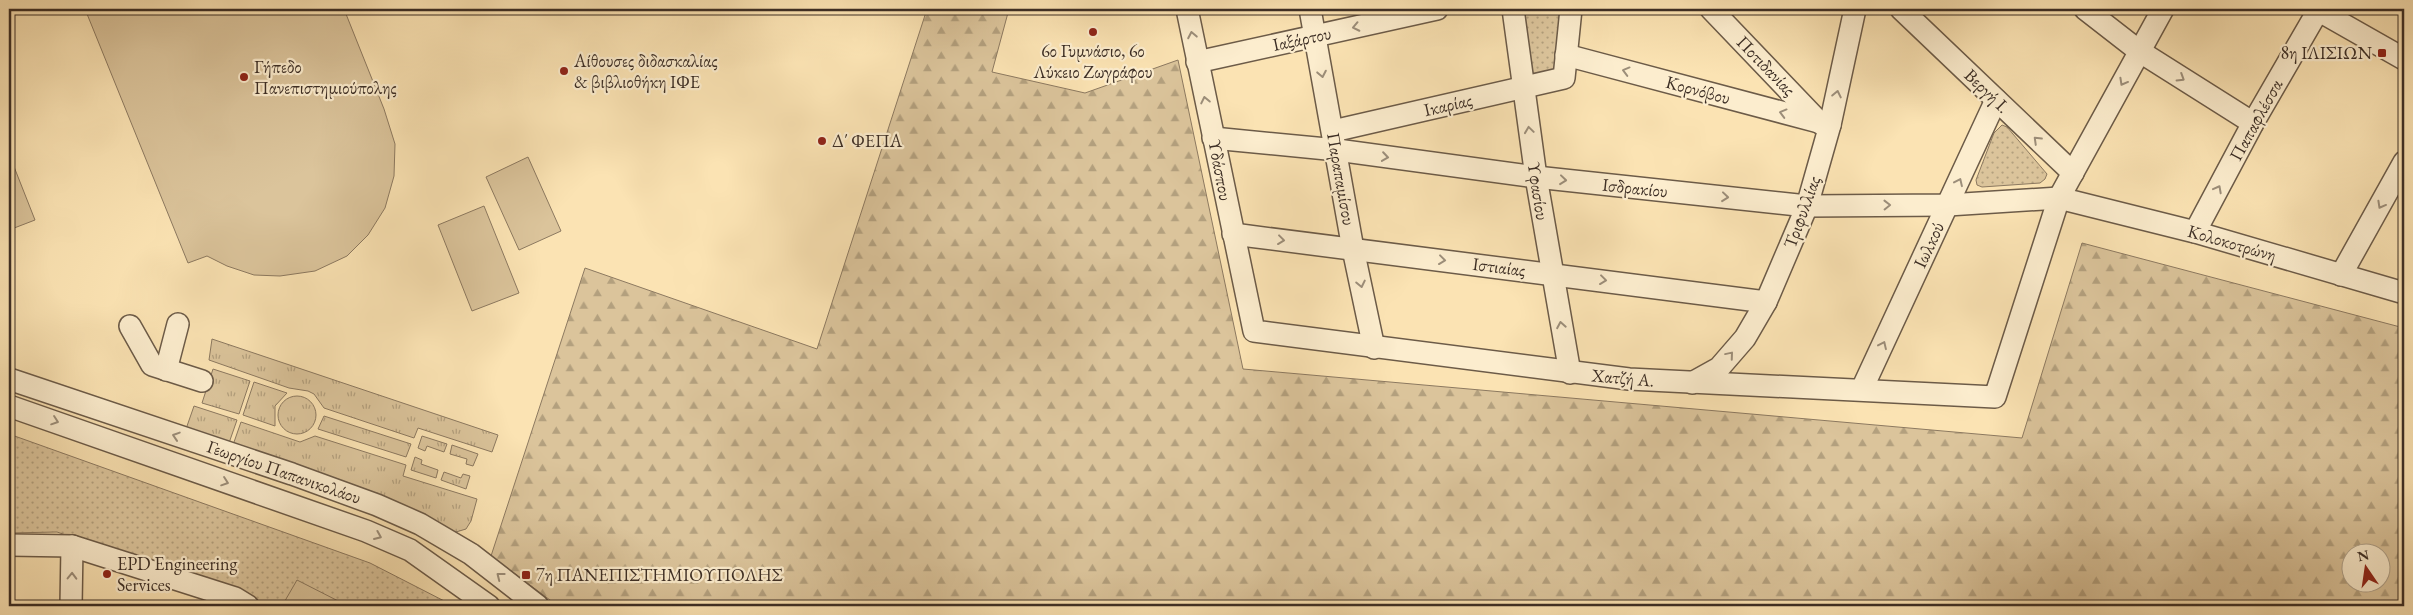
<svg xmlns="http://www.w3.org/2000/svg" width="2413" height="615" font-family="'EB Garamond',serif">
	<style>
		.grass { fill: url(#grass-tufts); stroke: #8c7960 }
		.forest { fill: url(#forest-firs); stroke: #8c7960; fill-rule: evenodd }
		.park { fill: url(#park-dots); stroke: #8c7960 }
		.garden { fill: #dbc49b; stroke: #8c7960 }
		.lines { fill: none; stroke-linecap: round; stroke-linejoin: round }
		.minor-casing { stroke: #6c5b48; stroke-width: 24 }
		.minor { stroke: #fcedce; stroke-width: 21 }
		.oneway { stroke: #9c8e7a }
		.poi-dot { fill: #8f2418; stroke: #fcedce; stroke-width: 2 }
		.labels { text-anchor: middle; stroke-width: 4.5; stroke-linejoin: round; paint-order: stroke }
		.street-label { font-size: 18px; fill: #3c2e25; stroke: #fcedce }
		.poi-label { font-size: 18px; fill: #3c2e25; stroke: #fcedce; text-anchor: start }
	</style>
	<defs>
		<pattern id="grass-tufts" width="24" height="20" patternUnits="userSpaceOnUse" patternTransform="scale(1.25)"><rect width="24" height="20" fill="#dbc49b"/><path d="M3 7l-1-3M5 7V3M7 7l1-3M15 17l-1-3M17 17v-4M19 17l1-3" fill="none" stroke="#b3a07e"/></pattern>
		<pattern id="forest-firs" width="22" height="20" patternUnits="userSpaceOnUse" patternTransform="scale(1.25)"><rect width="22" height="20" fill="#dbc49b"/><path d="M5 1l3.5 6h-7zM16 11l3.5 6h-7z" fill="#b3a07e"/></pattern>
		<pattern id="park-dots" width="8" height="8" patternUnits="userSpaceOnUse" patternTransform="scale(1.25)"><rect width="8" height="8" fill="#dbc49b"/><path d="M2 2h.1M6 6h.1" fill="none" stroke="#b3a07e" stroke-width="1.8" stroke-linecap="round"/></pattern>
	</defs>
	<rect width="100%" height="100%" fill="#fbe3b3"/>
	<filter id="stains"><feTurbulence type="fractalNoise" baseFrequency=".004" numOctaves="4"/><feColorMatrix values="0 0 0 0 .2 0 0 0 0 .09 0 0 0 0 .02 0 0 0 .5 -.17"/></filter>
	<radialGradient id="worn" r=".72"><stop offset=".6" stop-color="#630" stop-opacity="0"/><stop offset="1" stop-color="#630" stop-opacity=".3"/></radialGradient>
	<g class="grass">
		<path d="M212,339L498,435L492,452L418,428L414,438L324,408L314,394L308,391L289,388L209,360Z"/>
		<path d="M213,369L250,381L239,414L202,403Z"/>
		<path d="M254,382L287,393L275,406V426L243,415Z"/>
		<circle cx="297" cy="415" r="19"/>
		<path d="M194,406L237,420L229,443L186,429Z"/>
		<path d="M324,416L411,444L406,457L318,429Z"/>
		<path d="M241,422L300,442L315,436L406,465L403,476L477,499L471,521L466,529L456,532L448,530L394,501L359,487L233,445Z"/>
		<path d="M422,436L447,444L444,452L427,446L425,451L418,448Z"/>
		<path d="M452,445L478,454L473,466L466,464L467,459L450,454Z"/>
		<path d="M415,457L422,460L421,464L438,470L436,478L411,470Z"/>
		<path d="M444,472L461,478L463,474L470,476L466,489L441,480Z"/>
	</g>
	<path class="forest" d="M927,9H1009L992,72L1085,93L1178,60L1243,369L2022,438L2082,243L2404,328V606H558L491,556L585,268L817,349ZM2350,552H2380V582H2350Z"/>
	<g class="park">
		<path d="M1521,9H1562L1558,66C1550,73 1540,78 1530,73Z"/>
		<path d="M2002,125L2007,127L2047,174L2045,179L2040,183L1982,187L1977,185L1976,180L1994,133Z"/>
		<path d="M9,434L370,563L454,606H244V596L57,532L9,533Z"/>
	</g>
	<g class="garden">
		<path d="M85,9H344L384,109L395,144L394,176L385,208L368,235L347,256L315,271L280,276L254,275L227,266L207,256L188,263Z"/>
		<path d="M9,154L35,220L9,230V153Z"/>
		<path d="M528,157L561,231L519,250L486,177Z"/>
		<path d="M484,206L519,293L472,311L438,225Z"/>
		<path d="M297,580L348,606H282Z"/>
	</g>
	<g class="lines">
		<defs>
			<g id="minor">
				<path d="M1187,9L1254,331L1629,379L1995,397L2059,198L2163,9"/>
				<path d="M1310,9L1353,249L1374,348"/>
				<path d="M1513,9L1536,177L1570,373"/>
				<path d="M1711,9L1820,123"/>
				<path d="M1901,9L2073,173"/>
				<path d="M2085,9L2139,51L2253,123"/>
				<path d="M2316,9L2404,59"/>
				<path d="M1566,55L1830,125"/>
				<path d="M1197,62L1437,9"/>
				<path d="M1333,131L1564,78L1571,9"/>
				<path d="M1213,138L1337,150L1536,177L1807,206L1948,205L2059,198L2195,232L2404,293"/>
				<path d="M2195,232L2253,123L2319,9"/>
				<path d="M1233,234L1766,302"/>
				<path d="M2341,275L2404,162"/>
				<path d="M130,326L152,365L202,381"/>
				<path d="M166,370L178,324"/>
				<path d="M9,379L292,474L377,505L420,524L471,554L538,606"/>
				<path d="M1692,383L1719,368L1745,338L1766,302L1807,206L1830,125L1855,9"/>
				<path d="M1862,389L1996,100"/>
				<path d="M9,406L366,531L410,550L489,606"/>
				<path d="M9,545L72,546L235,598L248,606"/>
				<path d="M71,606L72,546"/>
			</g>
		</defs>
		<use href="#minor" class="minor-casing"/>
		<use href="#minor" class="minor"/>
	</g>
	<defs><path id="oneway-chevron" d="M-2-3.5L2.5 0L-2 3.5" fill="none" stroke-width="1.6" stroke-linecap="round" stroke-linejoin="round" transform="scale(1.25)"/></defs>
	<g class="oneway">
		<use href="#oneway-chevron" transform="translate(1356 27) rotate(168)"/>
		<use href="#oneway-chevron" transform="translate(1192 35) rotate(-101)"/>
		<use href="#oneway-chevron" transform="translate(1626 71) rotate(-165)"/>
		<use href="#oneway-chevron" transform="translate(1322 74) rotate(79)"/>
		<use href="#oneway-chevron" transform="translate(2181 78) rotate(32)"/>
		<use href="#oneway-chevron" transform="translate(2123 82) rotate(119)"/>
		<use href="#oneway-chevron" transform="translate(1837 94) rotate(-78)"/>
		<use href="#oneway-chevron" transform="translate(1205 100) rotate(-102)"/>
		<use href="#oneway-chevron" transform="translate(1783 113) rotate(-165)"/>
		<use href="#oneway-chevron" transform="translate(1529 130) rotate(-98)"/>
		<use href="#oneway-chevron" transform="translate(2037 140) rotate(-136)"/>
		<use href="#oneway-chevron" transform="translate(1385 157) rotate(8)"/>
		<use href="#oneway-chevron" transform="translate(1563 180) rotate(6)"/>
		<use href="#oneway-chevron" transform="translate(1959 182) rotate(-65)"/>
		<use href="#oneway-chevron" transform="translate(2218 189) rotate(-62)"/>
		<use href="#oneway-chevron" transform="translate(1725 197) rotate(6)"/>
		<use href="#oneway-chevron" transform="translate(1887 205) rotate(-1)"/>
		<use href="#oneway-chevron" transform="translate(2381 205) rotate(119)"/>
		<use href="#oneway-chevron" transform="translate(1281 240) rotate(7)"/>
		<use href="#oneway-chevron" transform="translate(1442 260) rotate(7)"/>
		<use href="#oneway-chevron" transform="translate(1603 280) rotate(7)"/>
		<use href="#oneway-chevron" transform="translate(1361 284) rotate(78)"/>
		<use href="#oneway-chevron" transform="translate(1561 325) rotate(-100)"/>
		<use href="#oneway-chevron" transform="translate(1883 345) rotate(-65)"/>
		<use href="#oneway-chevron" transform="translate(1730 355) rotate(-50)"/>
		<use href="#oneway-chevron" transform="translate(55 421) rotate(19)"/>
		<use href="#oneway-chevron" transform="translate(176 436) rotate(-162)"/>
		<use href="#oneway-chevron" transform="translate(225 482) rotate(19)"/>
		<use href="#oneway-chevron" transform="translate(378 536) rotate(23)"/>
		<use href="#oneway-chevron" transform="translate(72 576) rotate(-89)"/>
		<use href="#oneway-chevron" transform="translate(500 576) rotate(-142)"/>
	</g>
	<g class="poi-dot">
		<circle cx="1093" cy="32" r="5"/>
		<rect x="2377" y="48" width="10" height="10" rx="2.5"/>
		<circle cx="564" cy="71" r="5"/>
		<circle cx="244" cy="77" r="5"/>
		<circle cx="822" cy="141" r="5"/>
		<circle cx="107" cy="574" r="5"/>
		<rect x="521" y="570" width="10" height="10" rx="2.5"/>
	</g>
	<g class="labels">
		<g class="street-label">
			<text transform="translate(1302 39) rotate(-12)" y="6">Ιαξάρτου</text>
			<text transform="translate(1766 66) rotate(46)" y="6">Ποτιδανίας</text>
			<text transform="translate(1698 90) rotate(15)" y="6">Κορνόβου</text>
			<text transform="translate(1987 91) rotate(44)" y="6">Βεργή Ι.</text>
			<text transform="translate(1448 105) rotate(-13)" y="6">Ικαρίας</text>
			<text transform="translate(2256 120) rotate(-61)" y="6">Παπαφλέσσα</text>
			<text transform="translate(1220 170) rotate(79)" y="6">Υδάσπου</text>
			<text transform="translate(1341 179) rotate(80)" y="6">Παραπαμίσου</text>
			<text transform="translate(1635 188) rotate(6)" y="6">Ισδρακίου</text>
			<text transform="translate(1538 191) rotate(81)" y="6">Υφασίου</text>
			<text transform="translate(1802 212) rotate(-70)" y="6">Τριφυλλίας</text>
			<text transform="translate(2232 243) rotate(16)" y="6">Κολοκοτρώνη</text>
			<text transform="translate(1929 245) rotate(-65)" y="6">Ιωλκού</text>
			<text transform="translate(1499 267) rotate(7)" y="6">Ιστιαίας</text>
			<text transform="translate(1623 378) rotate(5)" y="6">Χατζή Α.</text>
			<text transform="translate(284 472) rotate(19)" y="6">Γεωργίου Παπανικολάου</text>
		</g>
		<g class="poi-label">
			<text x="1093" y="57" text-anchor="middle">6ο Γυμνάσιο, 6ο<tspan x="1093" dy="21">Λύκειο Ζωγράφου</tspan></text>
			<text x="2372" y="59" text-anchor="end">8η ΙΛΙΣΙΩΝ</text>
			<text x="574" y="67">Αίθουσες διδασκαλίας<tspan x="574" dy="21">&amp; βιβλιοθήκη ΙΦΕ</tspan></text>
			<text x="254" y="73">Γήπεδο<tspan x="254" dy="21">Πανεπιστημιούπολης</tspan></text>
			<text x="832" y="147">Δ΄ ΦΕΠΑ</text>
			<text x="117" y="570">EPD Engineering<tspan x="117" dy="21">Services</tspan></text>
			<text x="536" y="581">7η ΠΑΝΕΠΙΣΤΗΜΙΟΥΠΟΛΗΣ</text>
		</g>
	</g>
	<rect width="2413" height="615" fill="none" stroke="#fbe3b3" stroke-width="30"/>
	<rect x="10" y="10" width="2393" height="595" fill="none" stroke="#3c2e25" stroke-width="2.5"/>
	<rect x="15" y="15" width="2383" height="585" fill="none" stroke="#3c2e25"/>
	<g transform="translate(2366 568) rotate(347)"><circle r="24" fill="#fcedce" stroke="#afa18a"/>
	<path d="M0-4L9 19L0 12L-9 19Z" fill="#8f2418"/>
	<text y="-8" font-size="14" font-weight="bold" text-anchor="middle" fill="#3c2e25">N</text>
	</g>
	<rect width="100%" height="100%" filter="url(#stains)"/>
	<rect width="100%" height="100%" fill="url(#worn)"/>
</svg>
